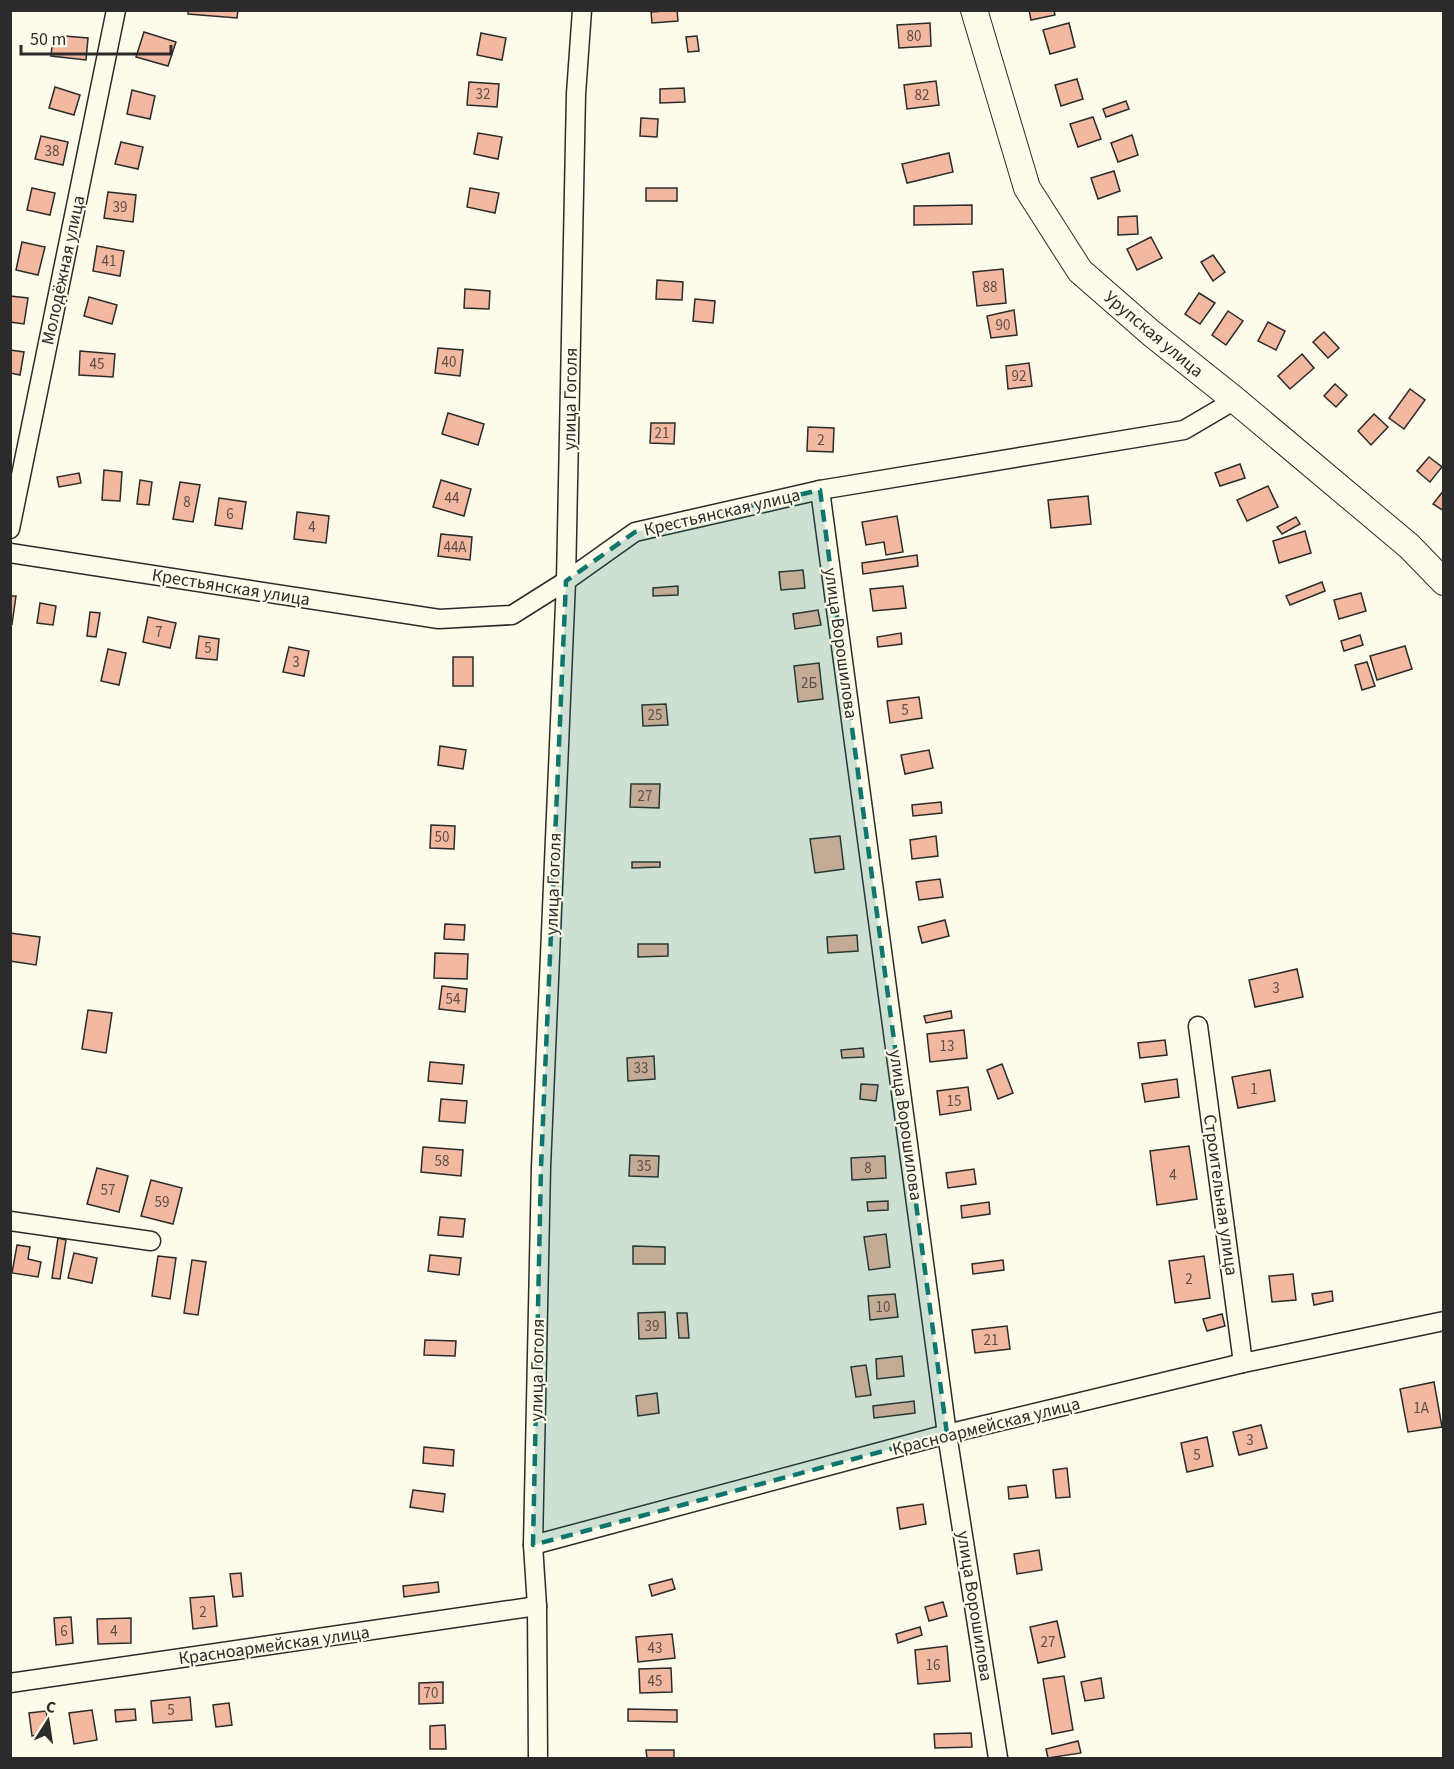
<svg xmlns="http://www.w3.org/2000/svg" width="1454" height="1769" font-family="'Source Sans 3',sans-serif">
	<style>
		.building { fill: #f2b8a0; stroke: #2b2b2b; stroke-width: 1.5 }
		.lines { fill: none; stroke-linecap: round; stroke-linejoin: round }
		.street-casing { stroke: #2b2b2b; stroke-width: 21 }
		.secondary-casing { stroke: #2b2b2b; stroke-width: 28 }
		.street { stroke: #fdfbea; stroke-width: 18 }
		.secondary { stroke: #fdfbea; stroke-width: 26 }
		.marked { fill: #0f766e; fill-opacity: 0.2; stroke: #0f766e; stroke-width: 4.5; stroke-dasharray: 12 8; stroke-linejoin: round }
		.labels { text-anchor: middle; stroke-width: 4.5; stroke-linejoin: round; paint-order: stroke }
		.number-label { font-size: 15px; fill: #5d4e48 }
		.street-label { font-size: 18px; fill: #2b2b2b; stroke: #fdfbea }
	</style>
	<rect width="100%" height="100%" fill="#fdfbea"/>
	<g class="building">
		<path d="M188,10H238L237,18L188,14Z"/>
		<path d="M677,10L678,21L652,23L651,12Z"/>
		<path d="M1029,10H1054L1055,15L1031,20Z"/>
		<path d="M930,23L931,46L899,48L897,25Z"/>
		<path d="M1069,23L1075,47L1050,54L1043,30Z"/>
		<path d="M144,32L176,42L168,66L136,57Z"/>
		<path d="M481,33L506,38L502,60L477,55Z"/>
		<path d="M53,35L88,38L86,60L51,56Z"/>
		<path d="M697,36L699,51L688,52L686,37Z"/>
		<path d="M1077,79L1083,99L1061,106L1055,85Z"/>
		<path d="M936,81L939,105L907,109L904,85Z"/>
		<path d="M469,82L499,84L497,107L467,105Z"/>
		<path d="M55,87L80,95L74,115L49,108Z"/>
		<path d="M684,88L685,102L660,103V89Z"/>
		<path d="M132,90L155,96L150,119L127,114Z"/>
		<path d="M1126,101L1129,109L1106,117L1103,109Z"/>
		<path d="M1093,117L1101,139L1078,147L1070,124Z"/>
		<path d="M641,118L658,119L657,137L640,136Z"/>
		<path d="M478,133L502,137L498,159L474,154Z"/>
		<path d="M1132,135L1138,155L1118,162L1111,143Z"/>
		<path d="M41,136L68,142L63,165L35,159Z"/>
		<path d="M121,142L143,147L138,169L115,164Z"/>
		<path d="M949,153L953,172L907,183L902,164Z"/>
		<path d="M1114,171L1120,191L1098,199L1091,178Z"/>
		<path d="M32,188L55,193L50,215L27,210Z"/>
		<path d="M470,188L499,193L495,213L467,207Z"/>
		<rect x="646" y="188" width="31" height="13"/>
		<path d="M108,192L136,195L133,222L104,218Z"/>
		<path d="M972,205V224L914,225V206Z"/>
		<path d="M1137,216L1138,234L1118,235V217Z"/>
		<path d="M1151,237L1162,258L1137,270L1127,249Z"/>
		<path d="M22,242L45,247L38,275L16,270Z"/>
		<path d="M97,246L124,251L120,276L93,271Z"/>
		<path d="M1213,255L1225,272L1213,281L1201,262Z"/>
		<path d="M1003,269L1006,303L977,306L973,272Z"/>
		<path d="M657,280L683,282L682,300L656,299Z"/>
		<path d="M465,289L490,291L489,309L464,308Z"/>
		<path d="M1199,293L1215,303L1200,324L1185,314Z"/>
		<path d="M10,296L28,298L24,324L10,322Z"/>
		<path d="M89,297L117,305L112,324L84,316Z"/>
		<path d="M695,299L715,301L713,323L693,321Z"/>
		<path d="M1014,310L1017,335L991,338L987,316Z"/>
		<path d="M1228,311L1243,321L1226,345L1212,335Z"/>
		<path d="M1268,322L1285,331L1276,350L1258,341Z"/>
		<path d="M1324,332L1339,348L1328,358L1313,342Z"/>
		<path d="M438,348L463,350L460,376L435,373Z"/>
		<path d="M10,350L24,352L20,375L10,373Z"/>
		<path d="M80,351L115,354L113,377L79,375Z"/>
		<path d="M1302,354L1314,368L1290,389L1278,376Z"/>
		<path d="M1029,363L1032,386L1008,389L1006,366Z"/>
		<path d="M1335,384L1347,395L1336,407L1324,396Z"/>
		<path d="M1410,389L1425,400L1404,429L1389,418Z"/>
		<path d="M448,413L484,424L478,445L442,434Z"/>
		<path d="M1374,414L1388,427L1371,445L1358,431Z"/>
		<path d="M651,423H675L674,444L650,443Z"/>
		<path d="M808,427L834,428L833,452L807,451Z"/>
		<path d="M1429,457L1442,467L1430,482L1417,471Z"/>
		<path d="M1240,464L1245,478L1220,486L1215,473Z"/>
		<path d="M104,470L122,472L120,501L102,500Z"/>
		<path d="M79,473L81,483L59,487L57,477Z"/>
		<path d="M140,480L152,482L149,505L137,504Z"/>
		<path d="M441,480L471,489L464,516L433,507Z"/>
		<path d="M180,482L200,485L193,522L173,519Z"/>
		<path d="M1268,486L1278,507L1247,521L1237,500Z"/>
		<path d="M1444,490V511L1433,504Z"/>
		<path d="M1088,496L1091,524L1051,528L1048,500Z"/>
		<path d="M219,498L246,502L242,529L215,525Z"/>
		<path d="M297,512L329,516L326,543L294,539Z"/>
		<path d="M897,516L903,552L886,555L884,542L866,545L862,522Z"/>
		<path d="M1296,517L1300,524L1282,534L1277,527Z"/>
		<path d="M1305,531L1311,553L1279,563L1273,541Z"/>
		<path d="M441,534L472,537L470,560L438,556Z"/>
		<path d="M917,555L918,566L863,574L862,563Z"/>
		<path d="M803,570L805,588L781,590L779,572Z"/>
		<path d="M1322,582L1325,591L1290,605L1286,596Z"/>
		<path d="M678,586V595L653,596V588Z"/>
		<path d="M903,586L906,608L873,611L870,589Z"/>
		<path d="M1361,593L1366,611L1339,619L1334,600Z"/>
		<path d="M10,596H16L12,624L10,623Z"/>
		<path d="M40,603L56,606L53,625L37,623Z"/>
		<path d="M818,610L821,625L795,629L793,614Z"/>
		<path d="M90,612L100,613L96,637L87,636Z"/>
		<path d="M148,617L176,623L170,648L143,642Z"/>
		<path d="M901,633L902,644L878,647L877,637Z"/>
		<path d="M1360,635L1363,645L1344,651L1341,641Z"/>
		<path d="M199,636L219,639L217,660L196,658Z"/>
		<path d="M1405,646L1412,669L1377,680L1370,656Z"/>
		<path d="M289,647L309,651L304,676L283,672Z"/>
		<path d="M108,649L126,653L119,685L101,681Z"/>
		<rect x="453" y="657" width="20" height="29"/>
		<path d="M1367,662L1375,686L1362,690L1355,665Z"/>
		<path d="M819,663L823,699L798,702L794,666Z"/>
		<path d="M919,697L922,718L890,723L887,701Z"/>
		<path d="M666,704L668,725L643,726L642,705Z"/>
		<path d="M440,746L466,750L463,769L438,765Z"/>
		<path d="M929,750L933,768L905,774L901,755Z"/>
		<path d="M631,784H660L659,808L630,807Z"/>
		<path d="M941,802L942,813L913,816L912,805Z"/>
		<path d="M431,825L455,826L454,849L430,848Z"/>
		<path d="M840,836L844,869L815,873L810,839Z"/>
		<path d="M936,836L938,856L912,859L910,840Z"/>
		<path d="M632,862H660V867L632,868Z"/>
		<path d="M940,879L943,897L919,900L916,882Z"/>
		<path d="M945,920L949,936L922,943L918,927Z"/>
		<path d="M445,924L465,925L464,940L444,939Z"/>
		<path d="M10,933L40,937L36,965L10,961Z"/>
		<path d="M857,935L858,951L828,953L827,937Z"/>
		<path d="M638,944H668V956L638,957Z"/>
		<path d="M435,953L468,954L467,979L434,978Z"/>
		<path d="M1297,969L1303,997L1255,1007L1249,980Z"/>
		<path d="M442,986L467,989L465,1012L439,1009Z"/>
		<path d="M88,1010L112,1013L106,1053L82,1049Z"/>
		<path d="M951,1011L952,1018L926,1023L924,1016Z"/>
		<path d="M964,1030L967,1058L930,1062L927,1034Z"/>
		<path d="M1165,1040L1167,1055L1140,1058L1138,1043Z"/>
		<path d="M863,1048L864,1057L842,1058L841,1050Z"/>
		<path d="M654,1056L655,1079L628,1081L627,1058Z"/>
		<path d="M430,1062L464,1065L462,1084L428,1081Z"/>
		<path d="M1002,1064L1013,1093L998,1099L987,1070Z"/>
		<path d="M1270,1070L1275,1101L1238,1108L1232,1077Z"/>
		<path d="M1177,1079L1179,1097L1145,1102L1142,1084Z"/>
		<path d="M861,1084L878,1085L876,1101L860,1099Z"/>
		<path d="M968,1087L971,1110L940,1115L937,1091Z"/>
		<path d="M441,1099L467,1101L465,1123L439,1121Z"/>
		<path d="M1189,1146L1197,1199L1157,1205L1150,1151Z"/>
		<path d="M423,1147L463,1150L461,1176L421,1172Z"/>
		<path d="M630,1155L659,1156L658,1177L629,1176Z"/>
		<path d="M885,1156L886,1178L852,1180L851,1158Z"/>
		<path d="M97,1168L128,1176L119,1212L87,1204Z"/>
		<path d="M974,1169L976,1184L948,1188L946,1173Z"/>
		<path d="M151,1180L182,1188L173,1224L141,1216Z"/>
		<path d="M888,1201V1210L868,1211L867,1202Z"/>
		<path d="M989,1202L990,1214L962,1218L961,1206Z"/>
		<path d="M440,1217L465,1219L463,1237L438,1235Z"/>
		<path d="M886,1234L890,1267L869,1270L864,1237Z"/>
		<path d="M58,1238L66,1240L60,1279L52,1278Z"/>
		<path d="M17,1245L30,1247L28,1259L41,1262L38,1277L12,1273Z"/>
		<path d="M633,1246L665,1247V1264H633Z"/>
		<path d="M74,1253L97,1258L92,1283L68,1278Z"/>
		<path d="M430,1255L461,1258L459,1275L428,1271Z"/>
		<path d="M158,1256L176,1258L170,1299L152,1296Z"/>
		<path d="M1204,1256L1210,1298L1175,1303L1169,1261Z"/>
		<path d="M192,1260L206,1262L198,1315L184,1313Z"/>
		<path d="M1003,1260L1004,1270L973,1274L972,1264Z"/>
		<path d="M1293,1274L1296,1300L1272,1302L1269,1276Z"/>
		<path d="M1332,1291L1333,1301L1314,1305L1312,1294Z"/>
		<path d="M895,1294L898,1317L870,1320L868,1296Z"/>
		<path d="M665,1312L666,1338L639,1339L638,1313Z"/>
		<path d="M677,1313H687L689,1338H679Z"/>
		<path d="M1222,1314L1225,1326L1207,1331L1203,1319Z"/>
		<path d="M1007,1326L1010,1349L975,1353L972,1330Z"/>
		<path d="M425,1340L456,1341L455,1356L424,1355Z"/>
		<path d="M902,1356L904,1376L877,1379L876,1359Z"/>
		<path d="M866,1365L871,1395L856,1397L851,1367Z"/>
		<path d="M1434,1382L1442,1427L1408,1432L1400,1389Z"/>
		<path d="M657,1393L659,1413L638,1416L636,1396Z"/>
		<path d="M914,1401L915,1413L874,1418L873,1406Z"/>
		<path d="M1261,1425L1267,1448L1239,1455L1233,1432Z"/>
		<path d="M1207,1437L1213,1466L1187,1472L1181,1443Z"/>
		<path d="M424,1447L454,1450L453,1466L423,1463Z"/>
		<path d="M1067,1468L1070,1497L1056,1498L1053,1470Z"/>
		<path d="M1026,1485L1028,1497L1009,1499L1008,1487Z"/>
		<path d="M413,1490L445,1494L443,1512L410,1507Z"/>
		<path d="M923,1504L926,1524L900,1529L897,1508Z"/>
		<path d="M1039,1550L1042,1570L1017,1574L1014,1554Z"/>
		<path d="M241,1573L243,1596L233,1597L230,1574Z"/>
		<path d="M672,1579L675,1589L652,1596L649,1585Z"/>
		<path d="M438,1582L439,1592L404,1597L403,1586Z"/>
		<path d="M214,1596L217,1626L193,1629L190,1598Z"/>
		<path d="M943,1602L947,1616L929,1621L925,1607Z"/>
		<path d="M71,1617L73,1643L56,1645L54,1618Z"/>
		<path d="M131,1618V1643L98,1644L97,1619Z"/>
		<path d="M1057,1621L1065,1657L1038,1663L1030,1627Z"/>
		<path d="M920,1627L922,1635L898,1643L896,1634Z"/>
		<path d="M672,1634L675,1658L638,1662L636,1637Z"/>
		<path d="M947,1646L950,1681L918,1684L915,1650Z"/>
		<path d="M671,1668L672,1692L640,1693L639,1669Z"/>
		<path d="M1064,1676L1073,1730L1052,1734L1043,1679Z"/>
		<path d="M1101,1678L1104,1698L1085,1701L1081,1682Z"/>
		<path d="M443,1682V1703L419,1704V1683Z"/>
		<path d="M190,1697L192,1720L153,1723L151,1701Z"/>
		<path d="M229,1703L232,1725L216,1727L213,1705Z"/>
		<path d="M135,1709L136,1720L116,1722L115,1710Z"/>
		<path d="M628,1709L677,1710V1722L628,1721Z"/>
		<path d="M92,1710L97,1740L74,1744L69,1713Z"/>
		<path d="M46,1711L50,1733L32,1736L29,1713Z"/>
		<path d="M445,1725L446,1749H430V1726Z"/>
		<path d="M971,1733L972,1747L935,1748L934,1734Z"/>
		<path d="M1078,1741L1081,1753L1048,1758L1046,1749Z"/>
		<path d="M646,1750H674V1758H647Z"/>
	</g>
	<g class="lines">
		<defs>
			<g id="street">
				<path d="M820,490L947,1434L998,1758"/>
				<path d="M10,529L116,10"/>
				<path d="M10,553L439,619L512,615L566,581L635,532L820,490L1184,430L1235,400"/>
				<path d="M1198,1026L1243,1363"/>
				<path d="M10,1221L151,1241"/>
				<path d="M533,1545L947,1434L1243,1363L1444,1321"/>
				<path d="M10,1683L537,1606"/>
				<path d="M538,1758L537,1606L533,1545L541,1167L566,581L576,94L582,10"/>
			</g>
			<path id="secondary" d="M974,10L1027,188L1080,271L1151,333L1235,400L1409,546L1444,582"/>
		</defs>
		<use href="#street" class="street-casing"/>
		<use href="#secondary" class="secondary-casing"/>
		<use href="#street" class="street"/>
		<use href="#secondary" class="secondary"/>
	</g>
	<path class="marked" d="M820,490L947,1434L533,1545L541,1167L566,581L635,532Z"/>
	<g class="labels">
		<g class="number-label">
			<text x="914" y="41">80</text>
			<text x="483" y="99">32</text>
			<text x="922" y="100">82</text>
			<text x="52" y="156">38</text>
			<text x="120" y="212">39</text>
			<text x="109" y="266">41</text>
			<text x="990" y="292">88</text>
			<text x="1003" y="330">90</text>
			<text x="449" y="367">40</text>
			<text x="97" y="369">45</text>
			<text x="1019" y="381">92</text>
			<text x="662" y="438">21</text>
			<text x="821" y="445">2</text>
			<text x="452" y="503">44</text>
			<text x="187" y="507">8</text>
			<text x="230" y="519">6</text>
			<text x="312" y="532">4</text>
			<text x="455" y="552">44А</text>
			<text x="159" y="637">7</text>
			<text x="208" y="653">5</text>
			<text x="296" y="667">3</text>
			<text x="809" y="688">2Б</text>
			<text x="905" y="715">5</text>
			<text x="655" y="720">25</text>
			<text x="645" y="801">27</text>
			<text x="442" y="842">50</text>
			<text x="1276" y="993">3</text>
			<text x="453" y="1004">54</text>
			<text x="947" y="1051">13</text>
			<text x="641" y="1073">33</text>
			<text x="1254" y="1094">1</text>
			<text x="954" y="1106">15</text>
			<text x="442" y="1166">58</text>
			<text x="644" y="1171">35</text>
			<text x="868" y="1173">8</text>
			<text x="1173" y="1180">4</text>
			<text x="108" y="1195">57</text>
			<text x="162" y="1207">59</text>
			<text x="1189" y="1284">2</text>
			<text x="883" y="1312">10</text>
			<text x="652" y="1331">39</text>
			<text x="991" y="1345">21</text>
			<text x="1421" y="1413">1А</text>
			<text x="1250" y="1445">3</text>
			<text x="1197" y="1460">5</text>
			<text x="203" y="1617">2</text>
			<text x="64" y="1636">6</text>
			<text x="114" y="1636">4</text>
			<text x="1048" y="1647">27</text>
			<text x="655" y="1653">43</text>
			<text x="933" y="1670">16</text>
			<text x="655" y="1686">45</text>
			<text x="431" y="1698">70</text>
			<text x="171" y="1715">5</text>
		</g>
		<g class="street-label">
			<text transform="translate(63 270) rotate(-78)" y="6">Молодёжная улица</text>
			<text transform="translate(1154 334) rotate(40)" y="6">Урупская улица</text>
			<text transform="translate(570 399) rotate(-89)" y="6">улица Гоголя</text>
			<text transform="translate(722 512) rotate(-13)" y="6">Крестьянская улица</text>
			<text transform="translate(231 587) rotate(9)" y="6">Крестьянская улица</text>
			<text transform="translate(841 643) rotate(82)" y="6">улица Ворошилова</text>
			<text transform="translate(553 884) rotate(-88)" y="6">улица Гоголя</text>
			<text transform="translate(906 1125) rotate(82)" y="6">улица Ворошилова</text>
			<text transform="translate(1221 1195) rotate(82)" y="6">Строительная улица</text>
			<text transform="translate(537 1370) rotate(-89)" y="6">улица Гоголя</text>
			<text transform="translate(986 1426) rotate(-14)" y="6">Красноармейская улица</text>
			<text transform="translate(975 1606) rotate(81)" y="6">улица Ворошилова</text>
			<text transform="translate(274 1645) rotate(-8)" y="6">Красноармейская улица</text>
		</g>
	</g>
	<rect width="1454" height="1769" fill="none" stroke="#2b2b2b" stroke-width="24"/>
	<g transform="translate(48 1721) rotate(12)" stroke="#fdfbea" stroke-width="4.5" paint-order="stroke">
	<path d="M0-4.5L10 22L0 15L-10 22Z" fill="#2b2b2b"/>
	<text y="-9" font-size="16" font-weight="bold" text-anchor="middle" fill="#2b2b2b">С</text>
	</g>
	<path d="M21 45v9h150v-9" fill="none" stroke="#2b2b2b" stroke-width="3"/>
	<text x="30" y="45" font-size="18" fill="#2b2b2b" stroke="#fdfbea" stroke-width="4.5" paint-order="stroke">50 m</text>
</svg>
